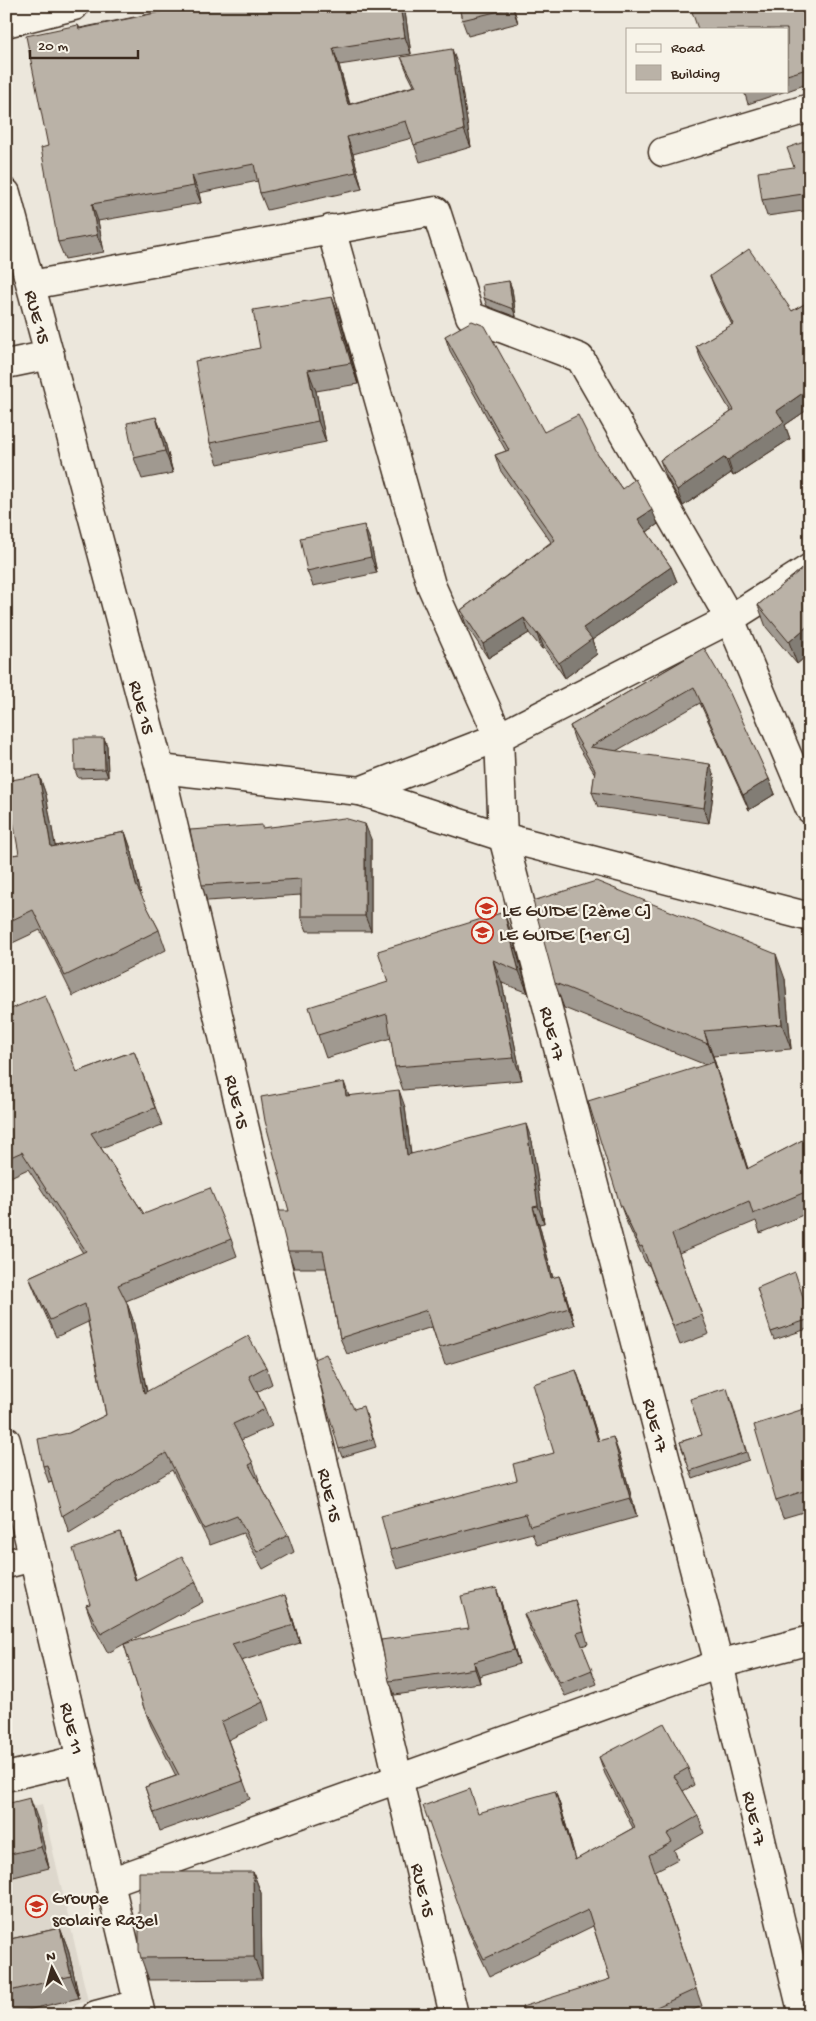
<svg xmlns="http://www.w3.org/2000/svg" width="816" height="2021" font-family="'Gochi Hand',sans-serif">
	<style>
		.built { fill: #ddd7cc }
		.lines { fill: none; stroke-linecap: round; stroke-linejoin: round }
		.street-casing { stroke: #3b2a1e; stroke-width: 31 }
		.street { stroke: #f7f3e8; stroke-width: 28 }
		.wall { fill: #a09990; stroke: #3b2a1e }
		.shaded-wall { fill: #827d75; stroke: #3b2a1e }
		.building { fill: #bab2a7; stroke: #3b2a1e }
		.labels { text-anchor: middle; stroke-width: 4.5; stroke-linejoin: round; paint-order: stroke }
		.street-label { font-size: 19px; fill: #3b2a1e; stroke: #f7f3e8 }
		.poi-label { font-size: 19px; fill: #3b2a1e; stroke: #f7f3e8; text-anchor: start }
	</style>
	<rect width="100%" height="100%" fill="#ece7dc"/>
	<filter id="ink" filterUnits="userSpaceOnUse"><feTurbulence type="fractalNoise" baseFrequency=".02" numOctaves="2"/><feDisplacementMap in="SourceGraphic" scale="10" xChannelSelector="R" yChannelSelector="G"/><feConvolveMatrix kernelMatrix="1 2 1 2 8 2 1 2 1" color-interpolation-filters="sRGB"/></filter>
	<g filter="url(#ink)">
		<path class="built" d="M42,1804L88,2001L28,2015H6V1813Z"/>
		<g class="lines">
			<defs>
				<g id="street">
					<path d="M6,23L74,6"/>
					<path d="M663,152L810,108"/>
					<path id="s1" d="M6,193L160,769L454,2015"/>
					<path d="M331,229L431,585L499,737L360,791"/>
					<path d="M31,285L436,211L470,316L580,358L730,619L810,809"/>
					<path d="M6,364L50,355"/>
					<path d="M160,769L360,791L503,837L810,917"/>
					<path id="s2" d="M6,1441L141,2015"/>
					<path d="M6,1564L33,1557"/>
					<path d="M6,1777L81,1759"/>
					<path d="M110,1882L719,1664L810,1640"/>
					<path d="M96,2015L138,2004"/>
					<path d="M803,2015L719,1664L503,837L499,737L730,619L810,568"/>
				</g>
			</defs>
			<use href="#street" class="street-casing"/>
			<use href="#street" class="street"/>
		</g>
		<g class="wall">
			<path d="M189,6H403L405,12L411,54L339,65L350,104L414,86L408,74L401,57L458,66L471,147L420,162L412,138L353,154L362,189L267,210L260,193L258,181L199,193L201,203L98,221L104,252L65,259L58,242L48,146L78,25L80,28Z"/>
			<path d="M459,6H513L518,23L468,36L462,20Z"/>
			<path d="M810,6V83L787,91V29Z"/>
			<path d="M744,91H786L748,104Z"/>
			<path d="M810,140V210L767,216L762,200L794,167Z"/>
			<path d="M710,276L792,311L810,301V408L785,425L790,439L733,476L731,473L683,506L666,476L660,460L731,412L702,362L696,346L732,325L716,292Z"/>
			<path d="M509,281L512,289L516,317L487,306L484,298Z"/>
			<path d="M340,318L358,384L316,391L326,442L218,464L210,443L260,348Z"/>
			<path d="M445,336L544,432L598,455L622,489L658,524L647,532L671,567L677,582L592,640L597,654L565,678L544,648L542,649L529,633L488,658L466,625L461,610L551,542L500,470L495,455L506,451L450,351Z"/>
			<path d="M156,417L164,438L173,473L142,479L134,458Z"/>
			<path d="M370,540L377,573L313,586L307,571Z"/>
			<path d="M810,562V653L797,664L766,627L758,605Z"/>
			<path d="M704,648L769,779L775,794L749,810L700,703L616,751L715,780L709,823L598,807L592,792L595,774L575,741L570,726Z"/>
			<path d="M104,738L107,746L108,777L78,778L75,770Z"/>
			<path d="M39,775L46,795L55,846L125,832L132,852L141,896L159,930L166,950L73,996L40,930L6,946V856L19,854Z"/>
			<path d="M263,828L371,839V931H307L301,916V895L207,901L202,885Z"/>
			<path d="M512,935L528,993L502,983L522,1080L403,1090L395,1067L391,1038L326,1058L318,1035L388,982Z"/>
			<path d="M785,979L791,1049L713,1056L717,1069H716L748,1169L810,1136V1212L760,1233L756,1221L679,1253L709,1334L680,1345L649,1265L647,1266L627,1223L620,1204L706,1065L564,1008L555,983Z"/>
			<path d="M6,1011L77,1072L134,1051L162,1125L101,1148L144,1214L231,1239L237,1256L126,1301L133,1320L147,1392L266,1367L272,1384L257,1392L265,1409L272,1426L241,1440L253,1463L259,1480L258,1481L288,1535L294,1552L263,1569L243,1533L210,1545L172,1470L69,1533L52,1482L49,1483L43,1466L69,1433L106,1415L88,1322L56,1337L36,1294L29,1277L83,1253L28,1169L6,1179Z"/>
			<path d="M349,1096L405,1107L411,1154L532,1141L544,1223L539,1224L553,1278L559,1276L565,1292L575,1325L445,1365L432,1327L347,1354L340,1338L326,1268H294L288,1251L289,1211Z"/>
			<path d="M810,1317V1328L774,1340L771,1332Z"/>
			<path d="M583,1389L599,1441L620,1456L637,1517L537,1545L532,1533L397,1569L390,1550L517,1480L554,1453Z"/>
			<path d="M730,1396L749,1460L693,1479L680,1442L702,1435Z"/>
			<path d="M810,1407V1510L783,1518L776,1500Z"/>
			<path d="M354,1409L366,1414L376,1447L342,1457L339,1449Z"/>
			<path d="M127,1551L136,1580L196,1582L203,1602L124,1644L291,1613L300,1643L241,1661L263,1702L269,1720L228,1740L250,1799L160,1831L145,1787L176,1776L151,1726L144,1708L124,1644L108,1653L93,1625L86,1605L90,1604Z"/>
			<path d="M496,1588L501,1602L519,1664L479,1676L480,1683L395,1695L389,1681L469,1628Z"/>
			<path d="M575,1600L579,1613L588,1644L582,1646L597,1684L565,1696L529,1628L524,1614Z"/>
			<path d="M599,1757L688,1768L694,1785L683,1791L698,1816L704,1833L674,1850L678,1859L655,1871L702,2006L682,2015H525L610,1979L593,1926L490,1976L469,1933L463,1917L555,1791L561,1808L576,1860L633,1828L605,1774Z"/>
			<path d="M6,1804L38,1820L49,1868L6,1879Z"/>
			<path d="M810,1810V1831L803,1815Z"/>
			<path d="M253,1872L261,1893L262,1979L149,1980L141,1958Z"/>
			<path d="M60,1928L68,1949L79,1998L6,2015V1940Z"/>
		</g>
		<g class="shaded-wall">
			<path d="M400,6H403L405,12L411,54L405,37Z"/>
			<path d="M512,6H513L518,23Z"/>
			<path d="M333,48L339,65L354,122L348,105Z"/>
			<path d="M452,49L458,66L471,147L464,130Z"/>
			<path d="M347,137L353,154L362,189L356,172Z"/>
			<path d="M192,176L199,193L201,203L194,186Z"/>
			<path d="M92,204L98,221L104,252L97,235Z"/>
			<path d="M509,281L512,289L516,317L513,309Z"/>
			<path d="M332,297L340,318L358,384L351,363Z"/>
			<path d="M308,370L316,391L326,442L318,421Z"/>
			<path d="M810,388V408L785,425L790,439L733,476L728,460L777,411Z"/>
			<path d="M156,417L164,438L173,473L165,451Z"/>
			<path d="M725,457L731,473L683,506L677,490Z"/>
			<path d="M652,510L658,524L644,534L638,519Z"/>
			<path d="M364,525L370,540L377,573L371,557Z"/>
			<path d="M671,567L677,582L592,640L597,654L565,678L559,663L583,628Z"/>
			<path d="M524,618L529,633L488,658L483,644Z"/>
			<path d="M810,624V653L797,664L789,642Z"/>
			<path d="M538,633L544,648L542,649L537,634Z"/>
			<path d="M104,738L107,746L108,777L105,769Z"/>
			<path d="M710,764L715,780L709,823L704,808Z"/>
			<path d="M39,775L46,795L59,867L51,847Z"/>
			<path d="M769,779L775,794L749,810L743,795Z"/>
			<path d="M365,824L371,839V931L365,916Z"/>
			<path d="M125,832L132,852L143,905L136,885Z"/>
			<path d="M504,912L512,935L528,993L519,971Z"/>
			<path d="M776,954L785,979L791,1049L782,1024Z"/>
			<path d="M493,960L502,983L522,1080L514,1058Z"/>
			<path d="M704,1031L713,1056L717,1069L708,1044Z"/>
			<path d="M714,1062L721,1082L754,1189L747,1169Z"/>
			<path d="M344,1082L350,1099L346,1096Z"/>
			<path d="M399,1090L405,1107L413,1172L407,1155Z"/>
			<path d="M526,1124L532,1141L544,1223L538,1206Z"/>
			<path d="M533,1207L539,1224L557,1295L551,1278Z"/>
			<path d="M559,1276L565,1292L575,1325L569,1308Z"/>
			<path d="M127,1303L133,1320L150,1410L144,1393Z"/>
			<path d="M576,1370L583,1389L605,1460L598,1441Z"/>
			<path d="M613,1437L620,1456L637,1517L630,1498Z"/>
			<path d="M120,1532L127,1551L142,1600L135,1580Z"/>
			<path d="M496,1588L501,1602L519,1664L514,1650Z"/>
			<path d="M285,1595L291,1613L300,1643L294,1625Z"/>
			<path d="M474,1662L479,1676L480,1683L475,1669Z"/>
			<path d="M555,1791L561,1808L581,1877L575,1860Z"/>
			<path d="M30,1798L38,1820L49,1868L41,1847Z"/>
			<path d="M253,1872L261,1893L262,1979L254,1957Z"/>
			<path d="M60,1928L68,1949L79,1998L71,1976Z"/>
		</g>
		<g class="building">
			<path d="M189,6H400L405,37L333,48L348,105L416,86L401,57L452,49L464,130L414,145L406,121L347,137L356,172L260,193L254,164L192,176L194,186L92,204L97,235L58,242L41,148L48,146L26,36L78,25L79,29Z"/>
			<path d="M459,6H512V8L462,20Z"/>
			<path d="M690,6H810V68L787,75V29H698Z"/>
			<path d="M810,140V193L762,200L758,172L794,167L787,148Z"/>
			<path d="M749,249L792,311L810,301V388L777,411L784,422L728,460L725,457L677,490L660,460L734,410L696,346L733,324L710,276Z"/>
			<path d="M509,281L513,309L484,298L482,285Z"/>
			<path d="M332,297L351,363L308,370L318,421L210,443L195,361L260,348L253,310Z"/>
			<path d="M472,321L485,326L544,432L578,415L598,455L622,489L635,479L652,510L638,519L671,567L583,628L592,639L559,663L538,633L537,634L524,618L483,644L461,610L555,540L495,455L509,450L445,336Z"/>
			<path d="M156,417L165,451L134,458L127,423Z"/>
			<path d="M364,525L371,557L307,571L300,538Z"/>
			<path d="M810,562V624L789,642L758,605Z"/>
			<path d="M704,648L729,691L769,779L743,795L694,687L590,747L710,764L704,808L592,792L595,770L570,726Z"/>
			<path d="M74,738H104L105,769L75,770Z"/>
			<path d="M39,775L51,847L125,832L136,885L159,930L65,976L33,910L6,923V856L19,854L6,781Z"/>
			<path d="M344,818L365,824V916H301V879L202,885L190,830L262,825V828Z"/>
			<path d="M596,881L776,954L782,1024L704,1031L708,1044L555,983L533,901Z"/>
			<path d="M504,912L519,971L493,960L514,1058L395,1067L387,1014L318,1035L309,1007L388,982L378,951Z"/>
			<path d="M45,995L77,1072L134,1051L155,1108L91,1133L144,1214L210,1188L231,1239L118,1285L127,1303L144,1393L248,1336L266,1367L249,1376L265,1409L233,1424L253,1463L249,1465L288,1535L257,1552L237,1516L204,1529L166,1453L62,1516L47,1465L43,1466L38,1439L69,1433L106,1415L85,1304L50,1320L29,1277L86,1251L22,1152L6,1159V1011Z"/>
			<path d="M714,1062L747,1169L810,1136V1190L753,1214L749,1201L672,1234L702,1315L673,1326L642,1246L640,1247L620,1204L588,1101Z"/>
			<path d="M344,1082L346,1096L399,1090L407,1155L526,1124L538,1206L533,1207L551,1278L559,1276L569,1308L439,1348L427,1310L340,1338L323,1251H288L278,1211H289L265,1121L261,1097Z"/>
			<path d="M795,1272L810,1319L771,1332L757,1288Z"/>
			<path d="M326,1354L354,1409L363,1406L373,1439L339,1449L323,1394L314,1359Z"/>
			<path d="M576,1370L598,1441L613,1437L630,1498L530,1526L526,1514L390,1550L381,1516L517,1480L513,1464L554,1453L533,1384Z"/>
			<path d="M727,1388L746,1452L690,1471L680,1442L702,1435L690,1399Z"/>
			<path d="M810,1407V1489L776,1500L754,1425Z"/>
			<path d="M120,1532L135,1580L182,1556L196,1582L101,1634L86,1605L90,1604L73,1549Z"/>
			<path d="M496,1588L514,1650L474,1662L475,1669L389,1681L381,1640L469,1628L461,1596Z"/>
			<path d="M285,1595L294,1625L232,1644L263,1702L221,1722L243,1781L154,1813L145,1787L179,1775L144,1708L124,1644Z"/>
			<path d="M575,1600L584,1631L577,1633L592,1670L560,1683L524,1614Z"/>
			<path d="M664,1723L688,1768L674,1776L698,1816L667,1834L672,1842L649,1855L696,1989L639,2015H525L522,2007L610,1979L588,1910L484,1959L463,1917L423,1806L470,1789L478,1813L555,1791L575,1860L635,1827L599,1757Z"/>
			<path d="M30,1798L41,1847L6,1855V1804Z"/>
			<path d="M810,1810V1826L803,1815Z"/>
			<path d="M139,1872H253L254,1957L141,1958L139,1950Z"/>
			<path d="M60,1928L71,1976L6,1992V1940Z"/>
		</g>
	</g>
	<defs>
		<symbol id="school-ring" viewBox="-11 -11 22 22"><circle r="9.5" fill="#f7f3e8" stroke="#c8321e" stroke-width="1.5"/><path d="M0-5L7-2L0 1L-7-2ZM-4 1L0 2.5L4 1V4Q0 6-4 4Z" fill="#c8321e"/></symbol>
	</defs>
	<g fill-rule="evenodd">
		<use href="#school-ring" x="474" y="896" width="25" height="25"/>
		<use href="#school-ring" x="470" y="920" width="25" height="25"/>
		<use href="#school-ring" x="24" y="1894" width="25" height="25"/>
	</g>
	<g class="labels">
		<g class="street-label">
			<text dy="7" stroke="none"><textPath href="#s1" startOffset="128">RUE 15</textPath></text>
			<text dy="7" stroke="none"><textPath href="#s1" startOffset="532">RUE 15</textPath></text>
			<text transform="translate(554 1033) rotate(75)" y="7">RUE 17</text>
			<text dy="7" stroke="none"><textPath href="#s1" startOffset="938">RUE 15</textPath></text>
			<text transform="translate(657 1425) rotate(75)" y="7">RUE 17</text>
			<text dy="7" stroke="none"><textPath href="#s1" startOffset="1342">RUE 15</textPath></text>
			<text dy="7" stroke="none"><textPath href="#s2" startOffset="295">RUE 11</textPath></text>
			<text transform="translate(756 1818) rotate(77)" y="7">RUE 17</text>
			<text dy="7" stroke="none"><textPath href="#s1" startOffset="1748">RUE 15</textPath></text>
		</g>
		<g class="poi-label">
			<text x="502" y="916">LE GUIDE [2ème C]</text>
			<text x="499" y="940">LE GUIDE [1er C]</text>
			<text x="52" y="1903">Groupe<tspan x="52" dy="22">scolaire Razel</tspan></text>
		</g>
	</g>
	<rect width="816" height="2021" fill="none" stroke="#f7f3e8" stroke-width="25"/>
	<rect x="12" y="12" width="791" height="1996" fill="none" stroke="#3b2a1e" stroke-width="2" filter="url(#ink)"/>
	<rect x="626" y="28" width="162" height="65" fill="#f7f3e8" stroke="#aca397"/>
	<rect x="636" y="44" width="25" height="8" fill="#f7f3e8" stroke="#aca397"/>
	<text x="671" y="52" font-size="15" fill="#3b2a1e">Road</text>
	<rect x="636" y="65" width="25" height="15" fill="#bab2a7" stroke="#aca397"/>
	<text x="671" y="78" font-size="15" fill="#3b2a1e">Building</text>
	<g transform="translate(52 1968) rotate(354)" stroke="#f7f3e8" stroke-width="4" paint-order="stroke">
	<path d="M0-4L9 19L0 12L-9 19Z" fill="#3b2a1e"/>
	<text y="-8" font-size="14" font-weight="bold" text-anchor="middle" fill="#3b2a1e">N</text>
	</g>
	<path d="M30 50v8h108v-8" fill="none" stroke="#3b2a1e" stroke-width="2.5"/>
	<text x="38" y="50" font-size="15" fill="#3b2a1e" stroke="#f7f3e8" stroke-width="4" paint-order="stroke">20 m</text>
</svg>
